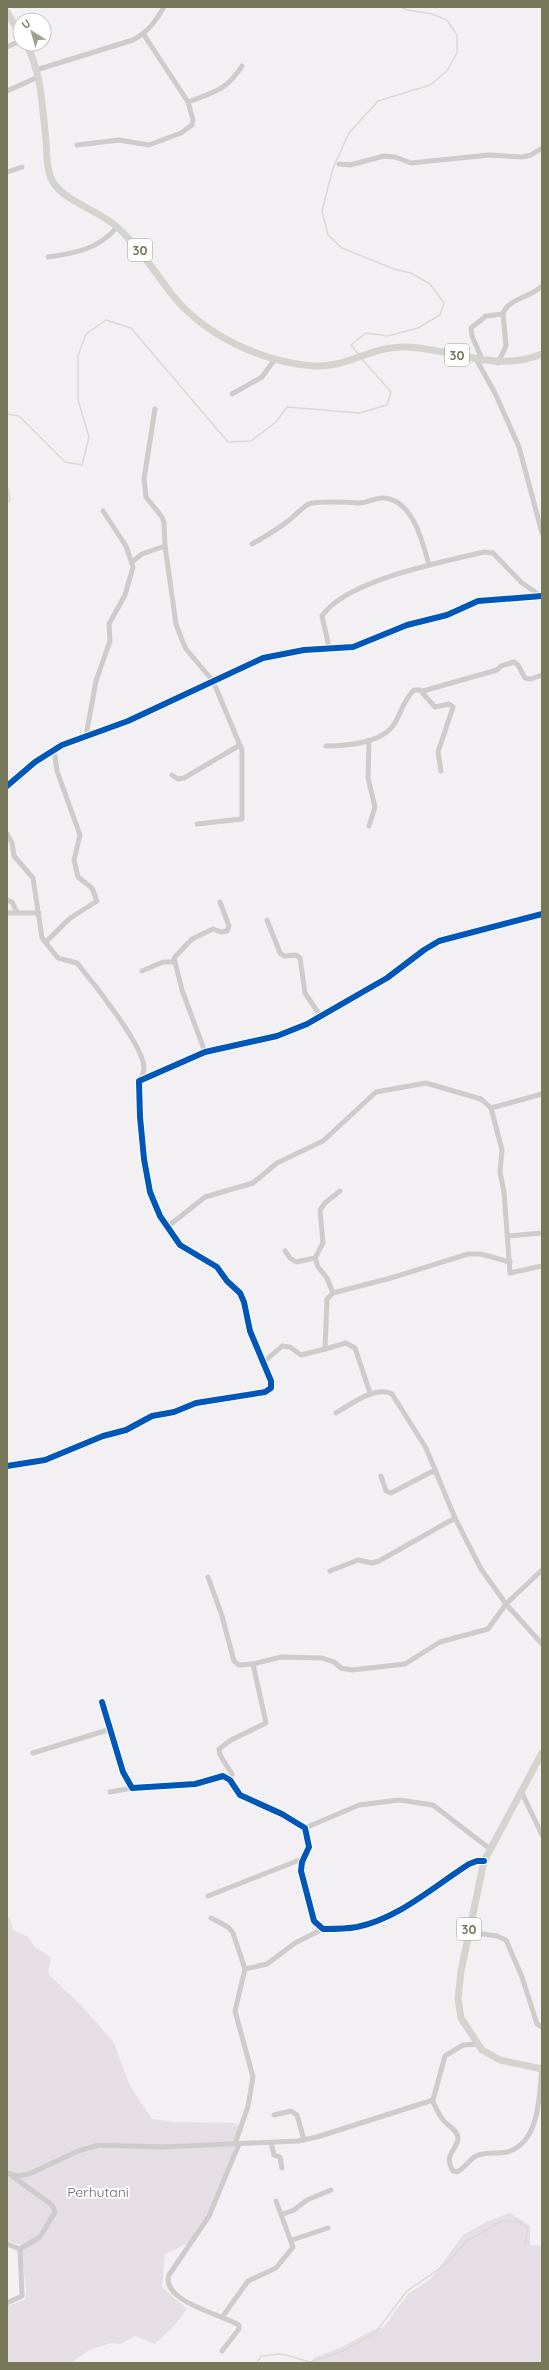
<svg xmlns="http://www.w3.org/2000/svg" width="549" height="2370" font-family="Quicksand,sans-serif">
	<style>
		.green { fill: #e5dee5 }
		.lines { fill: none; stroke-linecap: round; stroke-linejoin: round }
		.stream { stroke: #dbd9d2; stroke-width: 1.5 }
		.minor { stroke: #cdccca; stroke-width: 5 }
		.highway { stroke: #d4d4cf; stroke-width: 7 }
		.cycleway-casing { stroke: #fff; stroke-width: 8 }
		.cycleway { stroke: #0057b8; stroke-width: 6 }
		.labels { text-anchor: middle; stroke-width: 4; stroke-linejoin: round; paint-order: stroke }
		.shield { fill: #fff; stroke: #a0a08b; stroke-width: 1 }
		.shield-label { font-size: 13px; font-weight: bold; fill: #777759 }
		.park-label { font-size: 14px; fill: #796070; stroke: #fff }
	</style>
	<rect width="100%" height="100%" fill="#f2f0f3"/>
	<g class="green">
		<path d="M7,1916L10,1918L13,1930L28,1937L35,1947L51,1958L48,1971L49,1975L81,2005L114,2043L129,2084L152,2119L173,2122L235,2123L239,2126L232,2156L211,2207L188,2243L165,2254L162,2287L187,2309L174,2326L155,2344L135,2336L120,2344L111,2343L89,2350L71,2363H7V2306L25,2300L26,2291L21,2245L7,2241Z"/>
		<path d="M510,2213L530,2226V2245L542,2246V2363H312L313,2358L342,2347L371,2331L384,2327L408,2294L431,2279L463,2235L488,2221Z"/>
	</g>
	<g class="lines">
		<g class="stream">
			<path d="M359,355L351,345L366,333L388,336L418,328L440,315L444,303L430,284L411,273L394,269L342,248L328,235L322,211L333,168L349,133L378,101L430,85L447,71L457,53V35L447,20L432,14L407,10L401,7"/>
			<path d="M7,414L19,416L65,462L82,465L89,437L78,400V356L86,334L106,320L131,328L228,442L251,441L276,422L287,407L359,413L387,405L391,392L361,358"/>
			<path d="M7,485L10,501L7,502"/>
			<path d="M257,2363L261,2356L282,2354L310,2362L341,2352L375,2333L407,2291L446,2264L467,2241L502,2221H517L528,2227L525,2246"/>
		</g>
		<g class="minor">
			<path d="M7,47L20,41"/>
			<path d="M36,70L133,40C148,32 155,22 164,7"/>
			<path d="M7,91L38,77"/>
			<path d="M188,102C214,92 226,91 242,66"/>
			<path d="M77,145L119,140L149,145L181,133L192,125L193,120L188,102L144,35"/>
			<path d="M339,164L350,165L384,156L395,157L411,163L489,155L522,157L531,155L542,148"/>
			<path d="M7,172L22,167"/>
			<path d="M48,257C76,253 99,249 117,227"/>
			<path d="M476,359L495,393L519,447L542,533"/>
			<path d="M483,361L472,336L471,328L486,316L503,314"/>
			<path d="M498,363L506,346L503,314C507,299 532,297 542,286"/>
			<path d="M232,394L262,377L275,359"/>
			<path d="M155,409L144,479L146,497L162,517L164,523L165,546L176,624L182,640L186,649L213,681L242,750V819L197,824"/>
			<path d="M252,544C264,537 277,530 288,521C295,516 301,508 309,504C315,501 349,502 357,503C367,504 375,497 384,498C413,500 423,543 429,565"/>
			<path d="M133,561L142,554L165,546"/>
			<path d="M329,647L322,616C346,580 443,562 484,552L493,553L522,583L541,596"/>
			<path d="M423,691L497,670L501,666L514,662L518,665L525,678L531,679L542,675"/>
			<path d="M86,736L96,681L110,641L109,624L125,595L133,567L126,546L103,511"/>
			<path d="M369,740L368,778L375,807L369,826"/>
			<path d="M326,746C347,746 383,743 395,723C401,712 405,698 414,690H420L435,707L449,704L453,707L438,752L441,771"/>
			<path d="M172,775L178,779L184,778L240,745"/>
			<path d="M7,786L35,762L62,745L128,721L263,658L304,650L353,647L407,625L447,615L478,601L542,596"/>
			<path d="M7,834L12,843L14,856L33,878L42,938L58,958L77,963C92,981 143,1045 144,1067C144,1072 142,1077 139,1081"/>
			<path d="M7,900L12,902L17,912"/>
			<path d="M7,913H39"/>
			<path d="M267,920L280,953L284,956L296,955L300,958L305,993L321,1017"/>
			<path d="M46,942L69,919L97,901L92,888L78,877L74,860L80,835L57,771L54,749"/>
			<path d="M142,971L163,962H174"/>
			<path d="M205,1052L182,990L174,958L192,939L213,929L221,932L227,931L229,926L220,902"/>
			<path d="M542,1094L491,1108L502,1150L500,1172L504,1192L510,1273L542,1266"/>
			<path d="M166,1228L205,1197L253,1183L277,1163L323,1141L376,1092L426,1083L481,1099L491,1108"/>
			<path d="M508,1236L542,1233"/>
			<path d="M285,1251L290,1258L296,1262L315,1258"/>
			<path d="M333,1293L327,1278L318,1267L315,1258L323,1243L320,1210L325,1203L340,1191"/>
			<path d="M325,1349L346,1343L355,1348L370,1393"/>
			<path d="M264,1362L282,1346L290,1347L301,1355L325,1349L327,1299L333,1293L391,1278L468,1254H481L510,1262"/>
			<path d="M336,1413C350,1405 375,1385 392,1394L426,1448L455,1518L481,1569L506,1604L542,1644"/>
			<path d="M7,1466L45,1460L103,1436L126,1430L152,1416L174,1412L196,1403L265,1392L271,1388V1381L250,1331L244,1302L240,1293L227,1281L217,1267L180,1245L160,1216L150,1192L144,1159L140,1117L139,1081L205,1052L277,1036L307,1024L387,978L424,950L439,941L542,914"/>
			<path d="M381,1476L386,1491L391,1493L431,1472H436"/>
			<path d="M330,1571L358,1560L372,1563L379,1561L455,1518"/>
			<path d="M208,1577L222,1616L234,1661L239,1665L253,1664"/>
			<path d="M102,1702L123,1772L132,1788L195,1784L223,1776L230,1780L240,1795L282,1814L305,1828L309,1847L302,1862L301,1871L314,1921L323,1929C334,1929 346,1929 357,1927C399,1918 433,1887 469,1864L477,1861H484"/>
			<path d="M33,1753L111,1729"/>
			<path d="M230,1780L232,1774L220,1755L219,1749L231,1740L266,1723L253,1664L281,1657L322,1658L334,1662L341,1668L352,1670L405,1664L440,1642L488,1629L506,1604L542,1570"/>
			<path d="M521,1791L542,1835"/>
			<path d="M110,1792L132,1788"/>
			<path d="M305,1828L359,1805L399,1800L433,1805L490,1849"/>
			<path d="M208,1896L302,1859"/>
			<path d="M211,1918L228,1927L233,1933L245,1969L235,2011L253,2077L248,2106L235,2144"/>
			<path d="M469,1932L497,1936L506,1940L522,1977L537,2024L542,2027"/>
			<path d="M245,1969L267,1964L295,1943L323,1929"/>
			<path d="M432,2100C436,2108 439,2116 445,2122C449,2126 459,2132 458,2139C456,2151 443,2155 453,2171L457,2172C465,2168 469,2160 476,2156C487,2151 500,2155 510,2151C540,2140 539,2095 542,2069"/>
			<path d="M274,2115L291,2111L297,2115L304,2140"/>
			<path d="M271,2143L274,2155L280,2157L282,2168"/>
			<path d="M7,2173L18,2176L29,2174L78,2151L99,2145L162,2147L298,2141L317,2137L433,2100L445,2056L463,2045L477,2044"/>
			<path d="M281,2215L294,2210L307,2200L331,2190"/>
			<path d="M292,2240L328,2228"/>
			<path d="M7,2244L20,2249"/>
			<path d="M7,2303L22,2296L20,2249L40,2237L55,2212L52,2205L12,2176"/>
			<path d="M223,2316L248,2281L276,2268L293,2247L276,2201"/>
			<path d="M222,2351L239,2329V2325C223,2315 160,2301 169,2275L209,2216L239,2144"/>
		</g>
		<g class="highway">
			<path d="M7,12L20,34"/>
			<path d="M26,44C42,73 42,107 46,140C47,154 46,174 55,185C68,202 99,211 116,226C138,246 153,269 170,292C203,335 261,362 314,366C347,368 374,345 407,347C454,349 496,373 542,354"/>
			<path d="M542,1753L484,1861L461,1971L458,1999L461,2018L482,2050L500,2060L542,2069"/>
		</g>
		<defs>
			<g id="cycleway">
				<path d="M7,786L35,762L62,745L128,721L263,658L304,650L353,647L407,625L447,615L478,601L542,596"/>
				<path d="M7,1466L45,1460L103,1436L126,1430L152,1416L174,1412L196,1403L265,1392L271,1388V1381L250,1331L244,1302L240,1293L227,1281L217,1267L180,1245L160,1216L150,1192L144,1159L140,1117L139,1081L205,1052L277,1036L307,1024L387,978L424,950L439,941L542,914"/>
				<path d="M102,1702L123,1772L132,1788L195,1784L223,1776L230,1780L240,1795L282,1814L305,1828L309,1847L302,1862L301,1871L314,1921L323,1929C334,1929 346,1929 357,1927C399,1918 433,1887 469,1864L477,1861H484"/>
			</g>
		</defs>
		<use href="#cycleway" class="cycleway-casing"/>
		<use href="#cycleway" class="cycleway"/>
	</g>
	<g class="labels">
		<g class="shield">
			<rect x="128" y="239" width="24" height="22" rx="3"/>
			<rect x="445" y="344" width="24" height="22" rx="3"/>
			<rect x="457" y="1918" width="24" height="22" rx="3"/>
		</g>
		<g class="shield-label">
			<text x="140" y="255">30</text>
			<text x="457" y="360">30</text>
			<text x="469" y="1934">30</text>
		</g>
		<g class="park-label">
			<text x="98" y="2197">Perhutani</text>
		</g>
	</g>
	<rect width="549" height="2370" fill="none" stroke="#777759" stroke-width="16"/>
	<g transform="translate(32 32) rotate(323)"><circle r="19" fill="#ffffff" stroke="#c9c9bd"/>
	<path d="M0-3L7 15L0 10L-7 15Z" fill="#a2a18f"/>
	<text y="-6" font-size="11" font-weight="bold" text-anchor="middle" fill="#777759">U</text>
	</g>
</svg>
